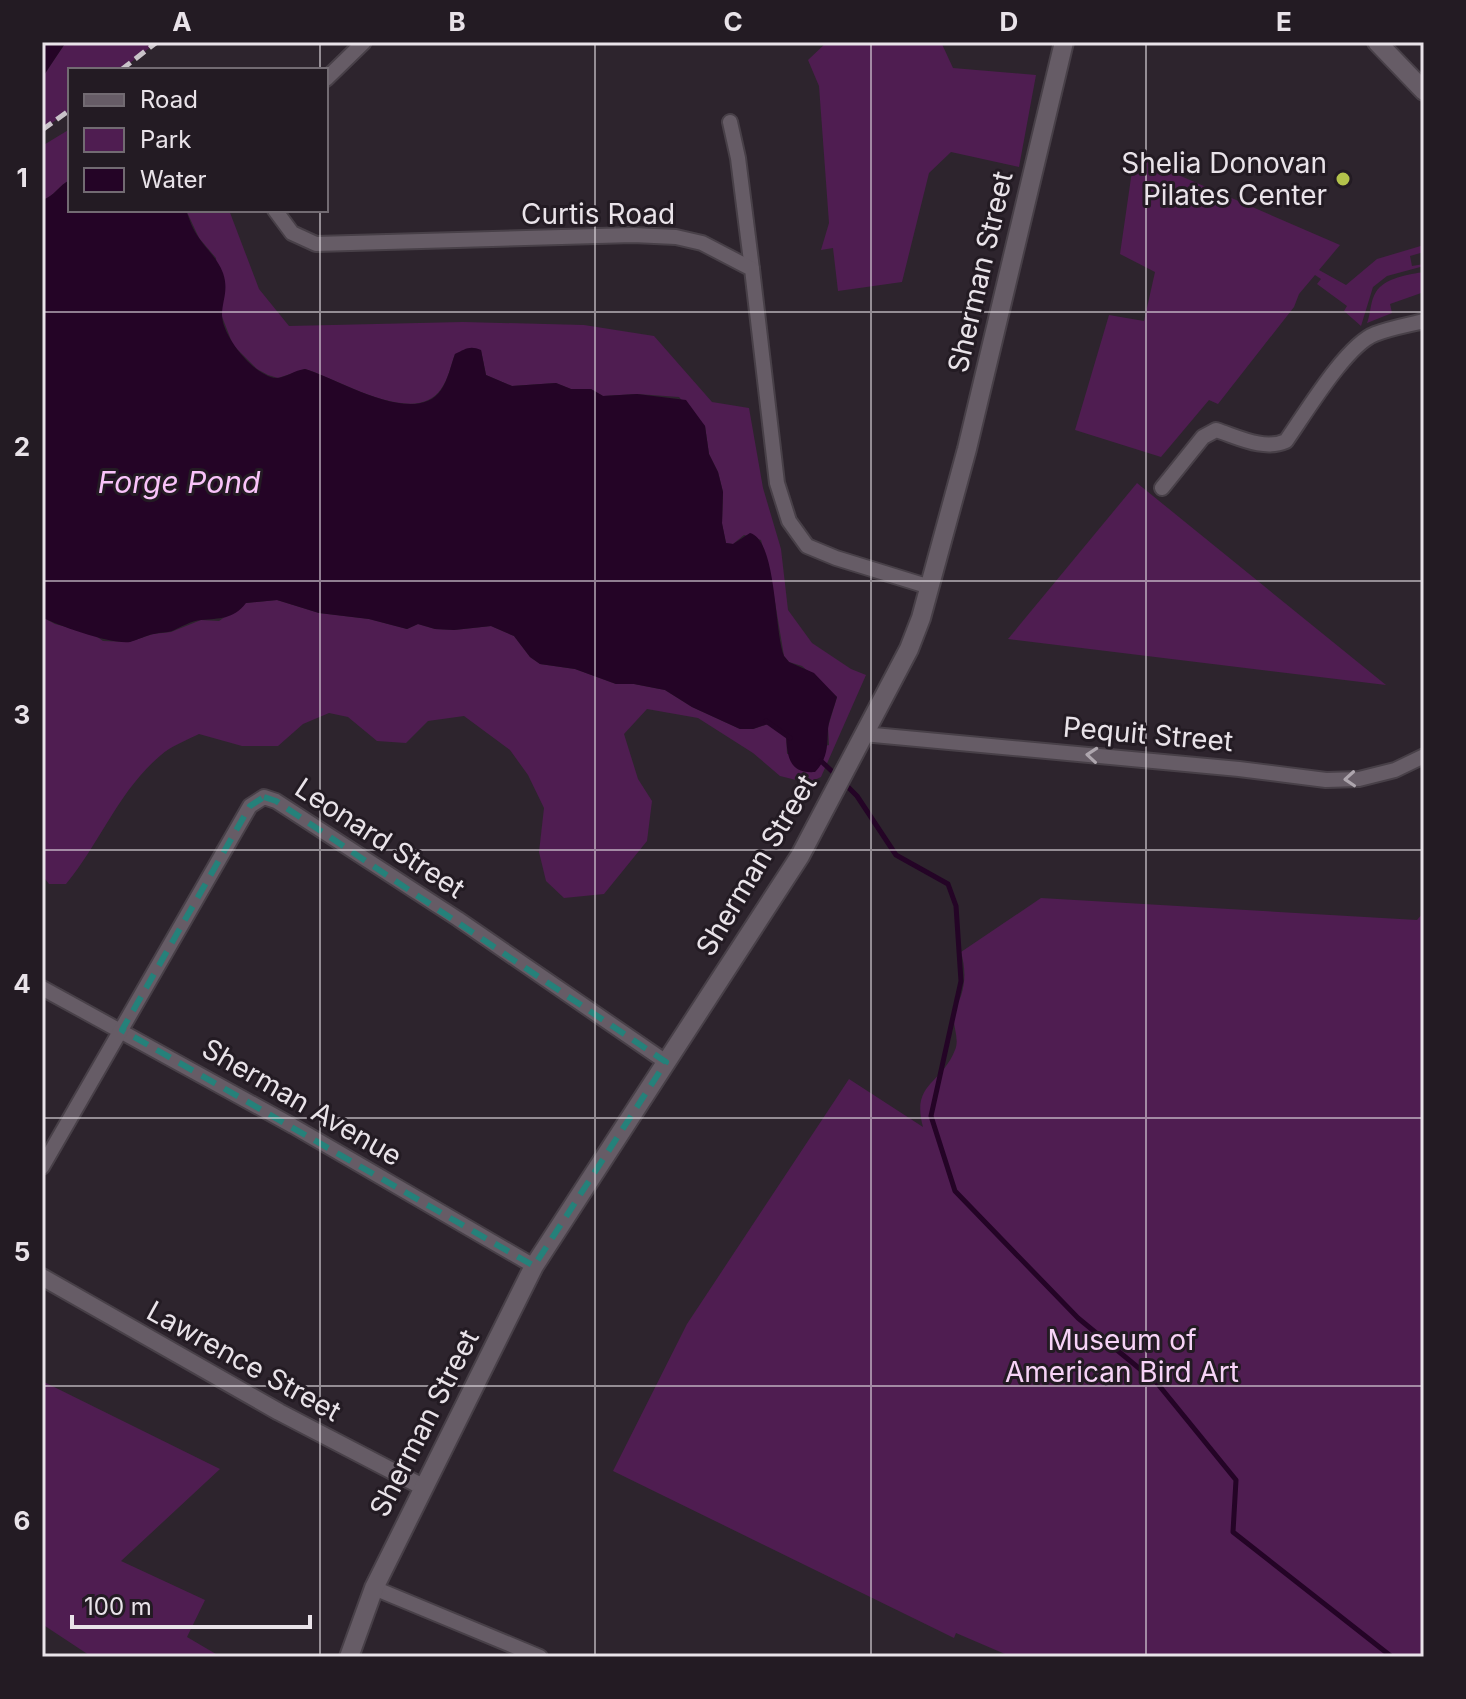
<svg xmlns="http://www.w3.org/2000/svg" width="1466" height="1699" font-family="Inter,sans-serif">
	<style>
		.green { fill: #4f1d51 }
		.water { fill: #240426 }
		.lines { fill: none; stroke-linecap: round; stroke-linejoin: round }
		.stream { stroke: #240426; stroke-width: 5 }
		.minor-casing { stroke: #484048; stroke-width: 18 }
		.tertiary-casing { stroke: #484048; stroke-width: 20 }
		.secondary-casing { stroke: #484048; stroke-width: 22 }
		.minor { stroke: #665c66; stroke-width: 14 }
		.tertiary { stroke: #665c66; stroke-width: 16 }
		.secondary { stroke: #665c66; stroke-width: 18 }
		.rail { stroke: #c9c3c9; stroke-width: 5; stroke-dasharray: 12 6; stroke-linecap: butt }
		.oneway { stroke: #aea6ae }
		.marked { fill: none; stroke: #25817a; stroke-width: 6; stroke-dasharray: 16 10; stroke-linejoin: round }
		.grid { fill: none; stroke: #e9e3e9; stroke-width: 2; stroke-opacity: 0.55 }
		.poi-dot { fill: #b3c24b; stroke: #231b23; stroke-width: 3 }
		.labels { text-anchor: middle; stroke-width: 6; stroke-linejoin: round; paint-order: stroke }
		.poi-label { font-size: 28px; fill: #e9e3e9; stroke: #231b23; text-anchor: end }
		.street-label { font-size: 28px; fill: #e9e3e9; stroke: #231b23 }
		.park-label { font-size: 28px; fill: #f7d3f7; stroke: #231b23 }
		.water-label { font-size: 30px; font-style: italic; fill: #f9c3fa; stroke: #231b23 }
		.neatline { fill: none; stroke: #e9e3e9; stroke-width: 3 }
		.grid-label { font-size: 26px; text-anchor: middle; font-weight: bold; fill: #e9e3e9 }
	</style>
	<rect width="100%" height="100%" fill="#2d242d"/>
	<g class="green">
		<path d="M66,42H157L121,70H70V110L42,130V78Z"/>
		<path d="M827,42H941L953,68L1036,75L1019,167L951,152L929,173L902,282L838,291L833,248L821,250L829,223L819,86L808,60Z"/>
		<path d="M70,129V180C59,185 54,197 42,200V146Z"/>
		<path d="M1139,158L1340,245L1319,270L1346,285L1377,259L1424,245V252L1410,256L1412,266L1424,264V266L1387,276L1373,287L1361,326L1344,311L1347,306L1317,284L1321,279L1315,275L1299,294L1294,307L1218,404L1209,400L1161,457L1075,430L1109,315L1144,321L1155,272L1120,254L1132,171Z"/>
		<path d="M186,210H229L259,289L289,326L463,322L584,325L654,336L712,402L749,408L763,488L781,549L788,610L812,643L851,669L866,675L821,777L808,783L780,776L753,753L698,718L647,709L624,734L638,779L652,801L647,841L604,894L564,898L546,881L539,852L544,808L528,775L510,750L464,716L428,721L406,743L377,741L348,717L329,713L303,724L278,746H242L199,734C187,740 171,746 161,755C119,790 100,843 66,884H49L42,875V617L55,624L93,634L103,641L129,642L153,634L171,632L201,620L219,621L245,603L277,600L319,613L369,619L407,629L418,624L435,629L454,630L491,626L514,636L530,657L540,664L575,669L616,684H634L665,690L692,707L740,729H753L771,723L786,733L787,754L829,745L828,727L837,697L802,666L789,662L784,656L771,578L761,540L744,535L733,544L726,543L722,524L723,492L718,472L709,454L705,426L679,397L637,394L603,396L591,389H571L556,383L512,386L486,375L481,350L455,354C451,365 448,380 441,389C415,428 337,378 305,369L278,378L268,375L257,369L233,345L221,314L216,258L199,238Z"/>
		<path d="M1424,272V292L1390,304L1392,313L1367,323C1371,313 1370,301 1376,292C1384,278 1410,274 1424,272Z"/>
		<path d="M1137,483L1386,685L1008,639Z"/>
		<path d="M1041,898L1417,920L1424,912V1657H1012L956,1633L954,1638L613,1471L687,1324L849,1079L923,1127C911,1083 941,1085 955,1050C960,1038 952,1026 954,1013C955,1007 959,1001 961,996C966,980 965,967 961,952Z"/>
		<path d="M42,1381L220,1469L121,1561L205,1600L187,1637L221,1657H92L42,1624Z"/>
	</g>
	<g class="water">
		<path d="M42,42H66L42,78Z"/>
		<path d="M70,180V210H186C189,219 193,230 199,238C207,250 218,259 223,273C229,290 222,301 222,315C222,336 254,376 276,378C285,378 295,370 305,369C337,378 415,428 441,390C448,380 451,365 455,354C465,349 470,345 481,350L486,375L512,386L556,383L571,389H591L603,396L637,394L686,400L705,426L709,454L718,472L723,492L722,523L726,543L733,544L750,533C777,540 774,632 784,656L789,662L814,673L837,697C834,708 829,719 828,729C827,747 828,758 815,772C788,774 787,755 786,733L771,723L753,729H740L692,707L665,690L634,684H616L575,669L540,664L530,657L514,636L491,626L454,630L435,629L418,624L407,629L369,619L319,613L277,600L246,603C233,620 219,618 201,620C191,621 181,627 172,631C167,633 160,632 154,634C146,635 138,640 130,642C114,645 58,626 42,617V200C54,197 59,185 70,180Z"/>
	</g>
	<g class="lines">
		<g class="stream">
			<path d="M766,721L790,738"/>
			<path d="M821,761L837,776"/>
			<path d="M844,783L857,796L896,855L948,884L956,906L961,981L931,1116L955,1191L1078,1318L1157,1383L1236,1480L1233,1532L1392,1657"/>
		</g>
		<defs>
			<g id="minor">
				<path d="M326,79L364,42"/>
				<path d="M730,122L738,158L752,269"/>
				<path d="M275,210L292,233L316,244L633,235L676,237L702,243L752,269L777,483L789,521L807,546L836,558L930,587"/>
				<path d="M1162,488L1203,437L1216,430C1238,437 1264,451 1286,441C1305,414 1346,345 1375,334C1390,328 1408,325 1424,321"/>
				<path d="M863,734L1239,769L1326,780L1359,779L1395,770L1424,756"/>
				<path d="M42,988L293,1126L534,1266"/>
				<path d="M42,1167L250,806L264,797L276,801L458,919L666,1062"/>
				<path d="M374,1588L540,1657"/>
			</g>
			<path id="tertiary" d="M42,1277L279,1412L423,1487"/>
			<g id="secondary">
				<path d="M1377,42L1424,91"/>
				<path d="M349,1657L374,1588L534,1266L800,856L909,649L921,618L967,449L1064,42"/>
			</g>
		</defs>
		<use href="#minor" class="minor-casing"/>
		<use href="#tertiary" class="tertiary-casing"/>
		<use href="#secondary" class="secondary-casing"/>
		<use href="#minor" class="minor"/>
		<use href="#tertiary" class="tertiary"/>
		<use href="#secondary" class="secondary"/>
		<g class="rail">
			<path d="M121,70L157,42"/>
			<path d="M42,130L70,110"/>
		</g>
	</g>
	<defs><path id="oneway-chevron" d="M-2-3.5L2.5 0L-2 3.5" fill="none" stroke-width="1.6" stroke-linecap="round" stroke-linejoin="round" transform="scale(2)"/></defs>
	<g class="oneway">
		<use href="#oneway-chevron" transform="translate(1092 755) rotate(-175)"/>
		<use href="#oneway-chevron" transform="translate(1350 779) rotate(176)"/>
	</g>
	<path class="marked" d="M264,797L276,801L666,1062L534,1266L122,1030L250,806Z"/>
	<path class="grid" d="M320,42V70M595,42V1657M871,42V1657M1146,42V1657M320,210V1657M42,312H1424M42,581H1424M42,850H1424M42,1118H1424M42,1386H1424"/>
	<circle class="poi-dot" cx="1343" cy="179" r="8"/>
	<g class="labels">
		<g class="poi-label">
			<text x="1327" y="173">Shelia Donovan<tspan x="1327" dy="32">Pilates Center</tspan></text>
		</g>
		<g class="street-label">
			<text x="598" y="224">Curtis Road</text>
			<text transform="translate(980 272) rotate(-77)" y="10">Sherman Street</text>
			<text transform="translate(1148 734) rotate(5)" y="10">Pequit Street</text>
			<text transform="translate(380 838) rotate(33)" y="10">Leonard Street</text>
			<text transform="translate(756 865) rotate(-59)" y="10">Sherman Street</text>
			<text transform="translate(302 1102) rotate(30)" y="10">Sherman Avenue</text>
			<text transform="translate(244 1361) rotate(29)" y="10">Lawrence Street</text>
			<text transform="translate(424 1423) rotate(-63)" y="10">Sherman Street</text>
		</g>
		<g class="park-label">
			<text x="1122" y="1350">Museum of<tspan x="1122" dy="32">American Bird Art</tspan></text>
		</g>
		<g class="water-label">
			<text x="179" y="493">Forge Pond</text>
		</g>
	</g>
	<rect width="1466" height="1699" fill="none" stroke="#231b23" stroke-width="88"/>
	<rect x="68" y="68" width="260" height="144" fill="#231b23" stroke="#726b72" stroke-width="2"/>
	<rect x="84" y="94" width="40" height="12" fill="#665c66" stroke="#726b72" stroke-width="2"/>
	<text x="140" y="108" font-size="24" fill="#e9e3e9">Road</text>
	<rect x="84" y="128" width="40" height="24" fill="#4f1d51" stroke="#726b72" stroke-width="2"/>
	<text x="140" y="148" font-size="24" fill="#e9e3e9">Park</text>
	<rect x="84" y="168" width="40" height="24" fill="#240426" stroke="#726b72" stroke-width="2"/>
	<text x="140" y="188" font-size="24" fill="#e9e3e9">Water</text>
	<path d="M72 1615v12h238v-12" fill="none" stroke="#e9e3e9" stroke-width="4"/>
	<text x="84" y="1615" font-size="24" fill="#e9e3e9" stroke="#231b23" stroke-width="6" paint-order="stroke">100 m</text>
	<rect x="44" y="44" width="1378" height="1611" class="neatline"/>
	<g class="grid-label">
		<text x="182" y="31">A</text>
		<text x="457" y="31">B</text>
		<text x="733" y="31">C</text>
		<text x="1009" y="31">D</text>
		<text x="1284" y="31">E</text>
		<text x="22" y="187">1</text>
		<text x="22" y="456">2</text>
		<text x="22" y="724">3</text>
		<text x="22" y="993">4</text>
		<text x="22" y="1261">5</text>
		<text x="22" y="1530">6</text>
	</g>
</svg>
